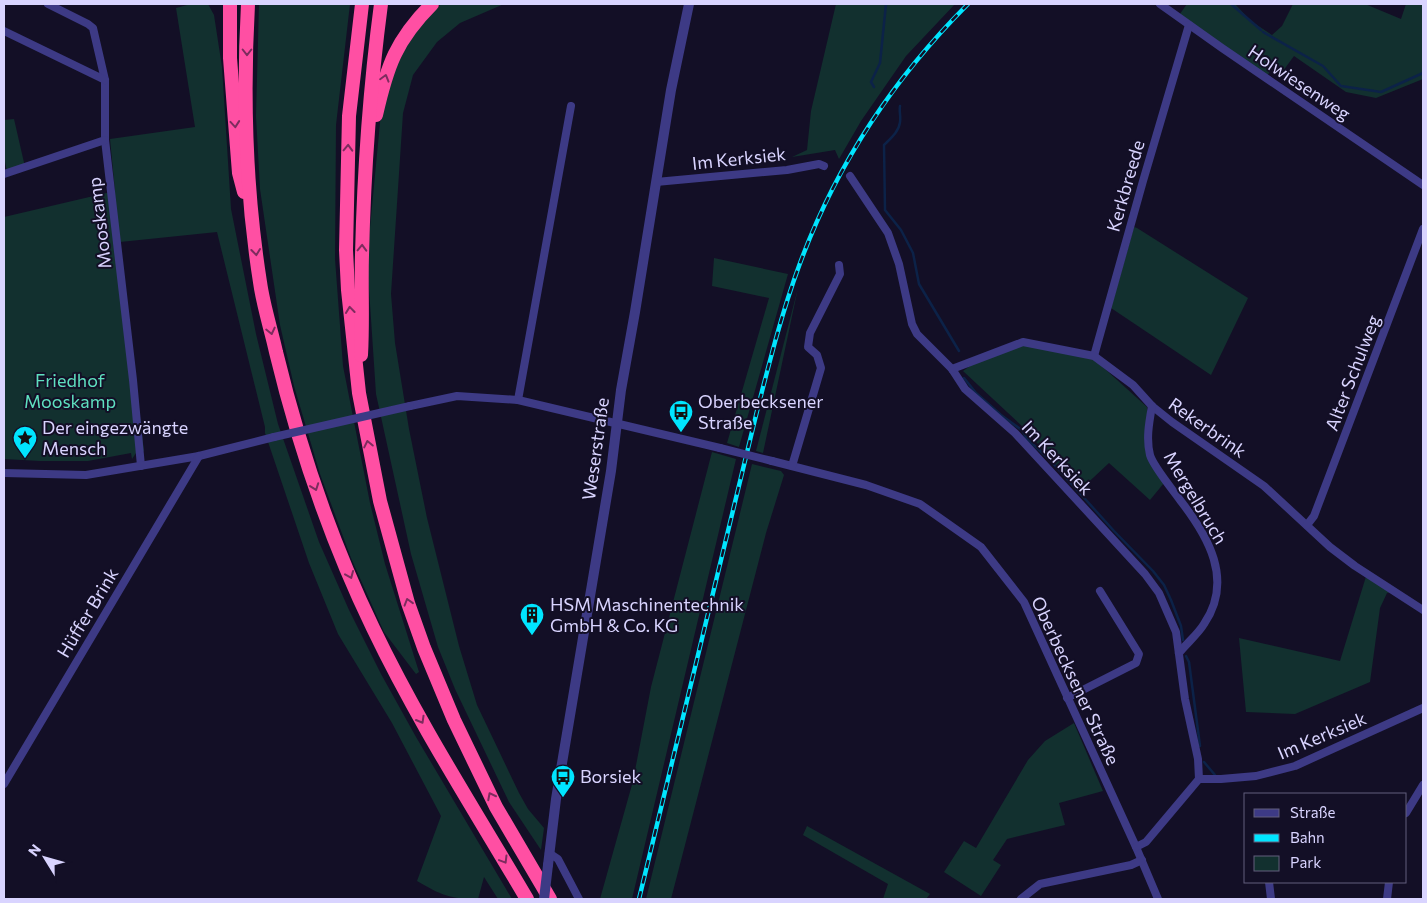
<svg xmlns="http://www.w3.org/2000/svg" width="1427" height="903" font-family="Commissioner,sans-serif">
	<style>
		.green { fill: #12302f }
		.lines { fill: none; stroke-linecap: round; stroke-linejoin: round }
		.stream { stroke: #0c2248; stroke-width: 2.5 }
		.minor { stroke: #3d3a85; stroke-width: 8 }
		.tertiary { stroke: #3d3a85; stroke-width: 10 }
		.motorway { stroke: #ff4fa3; stroke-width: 14 }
		.rail-casing { stroke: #00e5ff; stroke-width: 4.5 }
		.rail { stroke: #130f26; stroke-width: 2.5; stroke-dasharray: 8; stroke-linecap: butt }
		.minor-bridge { stroke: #3d3a85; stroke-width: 8 }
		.tertiary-bridge { stroke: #3d3a85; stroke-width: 10 }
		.oneway { stroke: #7d2c5e }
		.labels { text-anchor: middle; stroke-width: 4; stroke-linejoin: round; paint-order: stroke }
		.street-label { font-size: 18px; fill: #d9d4ff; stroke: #130f26 }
		.park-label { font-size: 18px; fill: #5fe0c0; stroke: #130f26 }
		.poi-label { font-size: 18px; fill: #d9d4ff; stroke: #130f26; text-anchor: start }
	</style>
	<rect width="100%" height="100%" fill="#130f26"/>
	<g class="green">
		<path d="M191,4H208L214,15L222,67L231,209L256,334L278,424L319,542L349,610L381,674L416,737L512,899H498L484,877L478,899C450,899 441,895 417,881L441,816L392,723L338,634L309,563L265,433V427L217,232L120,242L144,451L136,453L132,459L131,453L88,461H40L4,459V217L115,191L110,139L195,127L176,8Z"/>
		<path d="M259,4H350L336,125L335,259L343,366L370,503L385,564L419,672L416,674L384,632L351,558L320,474L294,386L280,325L260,189L256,116Z"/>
		<path d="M441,4H504L460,23L437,42L413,75L403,113L391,294L395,343L409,429L427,518L459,646L477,705L519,793L528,809L544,828L541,850L509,802L455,689L438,647L411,554L376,394L367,259L382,102L398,55L420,24Z"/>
		<path d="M836,4H955L906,56L861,121L839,159L835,150L792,157L807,150L811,111Z"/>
		<path d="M1187,4H1235L1251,21L1272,35L1282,26L1293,4H1365L1401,19L1406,4H1423V79L1376,98L1346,92L1294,56L1283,71L1274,66L1264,80L1177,18Z"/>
		<path d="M14,119L25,167L7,172L4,157V120Z"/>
		<path d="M1134,227L1137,228L1248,298L1211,375L1111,308Z"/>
		<path d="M714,258L788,274L739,447L727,443L769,298L712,286Z"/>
		<path d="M798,288L763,453L756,451Z"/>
		<path d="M1023,344L1095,360L1147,407V454L1164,483L1150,500L1109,463L1079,491L1023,427L963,371L987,354Z"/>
		<path d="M712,452L736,459L632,899H600L633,781L651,687Z"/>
		<path d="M752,464L781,471L784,475L766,533L671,899H646Z"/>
		<path d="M1368,570L1396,591L1387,593L1380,608L1370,682L1295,714L1246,712L1239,638L1340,661Z"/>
		<path d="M1074,723L1103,791L1059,803L1065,825L1007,839L993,860L1001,865L981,896L944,872L964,841L976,848L1028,760L1045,741Z"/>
		<path d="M807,826L930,894L926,899H883L888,884L803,835Z"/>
	</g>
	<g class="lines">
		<g class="stream">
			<path d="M1231,4L1261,30"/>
			<path d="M1263,32L1323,66L1341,86L1381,92L1423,73"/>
			<path d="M874,87L871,82L880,63L886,4"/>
			<path d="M900,106C899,112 901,116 900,122C899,132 890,139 884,145L885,210L901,230L913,253L919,284L959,351"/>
			<path d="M964,378L976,393L1001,415L1023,431L1026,438L1050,460L1114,531L1153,571L1164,585L1171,600L1181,626L1183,640"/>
			<path d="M1186,656L1189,662L1200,746"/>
			<path d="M1204,762L1215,775"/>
		</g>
		<g class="minor">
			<path d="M48,4L88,24L93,28L105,80V140L133,380L141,466"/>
			<path d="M1160,4L1222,48L1423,185"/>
			<path d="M4,31L105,80"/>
			<path d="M4,174L105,140"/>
			<path d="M850,176L888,233L899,264L912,324L917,334L952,369L965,389L1015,433L1145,574L1159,593L1176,632L1185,699L1198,759L1199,779"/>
			<path d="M656,182L787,170L819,164L824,166"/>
			<path d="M1094,356L1143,181L1189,25"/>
			<path d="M952,369L1023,342L1094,356L1133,385L1152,406L1172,422L1264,486L1330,547L1355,566L1423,610"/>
			<path d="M518,400L571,106"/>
			<path d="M410,406L457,396L518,400L720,448"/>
			<path d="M1152,406C1149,423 1146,439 1150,455C1153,466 1173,490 1180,500C1208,536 1234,580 1204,624C1198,634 1187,643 1179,653"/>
			<path d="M772,461L866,485L920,504L981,547L1024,602L1136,847L1158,899"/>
			<path d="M792,466L821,368L817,355L808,347L810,333L840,274L839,265"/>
			<path d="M4,473L86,475L199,456L274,437"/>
			<path d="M1307,525L1314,516L1423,229"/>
			<path d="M1067,698L1136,663L1139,654L1100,591"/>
			<path d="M4,784L199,456"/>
			<path d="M1406,813L1423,785"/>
			<path d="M1136,847L1146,842L1199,779H1221L1256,776L1295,766L1423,708"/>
			<path d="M549,853L558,859L579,899"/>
			<path d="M1269,882L1271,899"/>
			<path d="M1021,899L1040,884L1131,865L1142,860"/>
			<path d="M1387,899L1389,882"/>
		</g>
		<path class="tertiary" d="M548,865L556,799L611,471L621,390L635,312L671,90L689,4"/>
		<g class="motorway">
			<path d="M230,4V58L239,173L244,192"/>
			<path d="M248,4C243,94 246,193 260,282C263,305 271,329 276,352C299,447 330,539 373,628C418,722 474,809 527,899"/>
			<path d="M362,4L349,116L346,250L348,290L359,393L380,501L408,603L424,648L454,720L496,807L550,899"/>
			<path d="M376,115C387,66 396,40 432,4"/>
			<path d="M361,355C363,321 361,288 362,255C364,171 370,87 381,4"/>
		</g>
		<defs>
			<path id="rail" d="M639,899L758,407C770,360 782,312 799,266C835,167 894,78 968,4"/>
		</defs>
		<use href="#rail" class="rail-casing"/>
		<use href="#rail" class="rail"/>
		<g class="minor-bridge">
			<path d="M274,437L410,406"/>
			<path d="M720,448L772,461"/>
		</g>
		<path class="tertiary-bridge" d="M544,899L548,865"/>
	</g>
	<defs><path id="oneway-chevron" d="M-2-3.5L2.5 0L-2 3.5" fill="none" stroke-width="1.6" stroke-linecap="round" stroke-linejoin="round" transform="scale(1.25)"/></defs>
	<g class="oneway">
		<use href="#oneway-chevron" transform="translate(247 52) rotate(90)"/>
		<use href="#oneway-chevron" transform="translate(385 78) rotate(-74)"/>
		<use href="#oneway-chevron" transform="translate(235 124) rotate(85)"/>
		<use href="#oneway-chevron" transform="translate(348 148) rotate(-88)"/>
		<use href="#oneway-chevron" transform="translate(362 248) rotate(-88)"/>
		<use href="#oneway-chevron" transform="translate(256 252) rotate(83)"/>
		<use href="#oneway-chevron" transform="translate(350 310) rotate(-96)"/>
		<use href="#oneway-chevron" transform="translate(271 331) rotate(77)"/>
		<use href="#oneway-chevron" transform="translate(368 444) rotate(-102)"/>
		<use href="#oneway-chevron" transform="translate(315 487) rotate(70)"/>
		<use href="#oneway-chevron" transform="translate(350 575) rotate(67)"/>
		<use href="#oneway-chevron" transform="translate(408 602) rotate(-107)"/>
		<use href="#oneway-chevron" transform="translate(421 720) rotate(60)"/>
		<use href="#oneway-chevron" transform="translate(491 796) rotate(-117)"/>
		<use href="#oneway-chevron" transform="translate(504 860) rotate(59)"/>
	</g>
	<defs>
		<symbol id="bus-pin" viewBox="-11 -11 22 30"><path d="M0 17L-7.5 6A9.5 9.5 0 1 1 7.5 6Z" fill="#00e5ff" stroke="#130f26"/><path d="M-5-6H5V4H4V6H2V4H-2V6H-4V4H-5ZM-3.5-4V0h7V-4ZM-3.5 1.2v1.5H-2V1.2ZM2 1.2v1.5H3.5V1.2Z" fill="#111"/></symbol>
		<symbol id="sight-pin" viewBox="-11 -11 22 30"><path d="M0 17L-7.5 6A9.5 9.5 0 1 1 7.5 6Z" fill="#00e5ff" stroke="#130f26"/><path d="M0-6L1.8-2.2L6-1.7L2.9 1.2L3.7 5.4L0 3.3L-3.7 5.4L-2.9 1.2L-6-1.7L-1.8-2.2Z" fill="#111"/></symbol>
		<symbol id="building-pin" viewBox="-11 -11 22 30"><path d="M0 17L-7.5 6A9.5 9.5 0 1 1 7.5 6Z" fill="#00e5ff" stroke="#130f26"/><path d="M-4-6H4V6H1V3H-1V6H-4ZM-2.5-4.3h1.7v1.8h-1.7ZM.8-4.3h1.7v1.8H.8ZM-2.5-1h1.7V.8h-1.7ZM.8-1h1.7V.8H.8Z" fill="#111"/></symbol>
	</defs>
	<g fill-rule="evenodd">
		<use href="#bus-pin" x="667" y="398" width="28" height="38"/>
		<use href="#sight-pin" x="11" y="424" width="28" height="38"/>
		<use href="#building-pin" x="518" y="601" width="28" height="38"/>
		<use href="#bus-pin" x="549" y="763" width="28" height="38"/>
	</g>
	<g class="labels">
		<g class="street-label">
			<text transform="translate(1299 83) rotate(34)" y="6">Holwiesenweg</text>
			<text transform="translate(739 159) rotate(-6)" y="6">Im Kerksiek</text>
			<text transform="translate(1126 186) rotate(-74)" y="6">Kerkbreede</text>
			<text transform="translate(100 223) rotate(-97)" y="6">Mooskamp</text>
			<text transform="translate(1353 373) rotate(-69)" y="6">Alter Schulweg</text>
			<text transform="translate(1207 428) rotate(35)" y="6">Rekerbrink</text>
			<text transform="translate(596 449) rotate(-82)" y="6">Weserstraße</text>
			<text transform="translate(1057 458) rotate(47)" y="6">Im Kerksiek</text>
			<text transform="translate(1195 498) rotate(59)" y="6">Mergelbruch</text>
			<text transform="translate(88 613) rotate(-59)" y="6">Hüffer Brink</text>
			<text transform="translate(1075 681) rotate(65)" y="6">Oberbecksener Straße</text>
			<text transform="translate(1322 736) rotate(-23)" y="6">Im Kerksiek</text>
		</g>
		<g class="park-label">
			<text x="70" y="387">Friedhof<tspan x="70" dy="21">Mooskamp</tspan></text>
		</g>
		<g class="poi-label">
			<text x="698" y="408">Oberbecksener<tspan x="698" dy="21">Straße</tspan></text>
			<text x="42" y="434">Der eingezwängte<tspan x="42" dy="21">Mensch</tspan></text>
			<text x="550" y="611">HSM Maschinentechnik<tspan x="550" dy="21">GmbH &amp; Co. KG</tspan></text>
			<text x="580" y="783">Borsiek</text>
		</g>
	</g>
	<rect width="1427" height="903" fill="none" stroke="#d9d4ff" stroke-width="10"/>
	<rect x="1244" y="793" width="162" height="90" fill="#130f26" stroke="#625e7d"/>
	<rect x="1254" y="809" width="25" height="8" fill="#3d3a85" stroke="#625e7d"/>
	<text x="1290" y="818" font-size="15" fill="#d9d4ff">Straße</text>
	<rect x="1254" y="834" width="25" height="8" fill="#00e5ff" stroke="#625e7d"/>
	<text x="1290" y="843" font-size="15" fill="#d9d4ff">Bahn</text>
	<rect x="1254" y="856" width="25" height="15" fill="#12302f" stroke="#625e7d"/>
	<text x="1290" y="868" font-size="15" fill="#d9d4ff">Park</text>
	<g transform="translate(45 858) rotate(307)" stroke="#130f26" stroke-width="4" paint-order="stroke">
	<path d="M0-4L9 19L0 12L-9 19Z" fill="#d9d4ff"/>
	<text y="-8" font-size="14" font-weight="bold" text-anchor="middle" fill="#d9d4ff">N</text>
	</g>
</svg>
